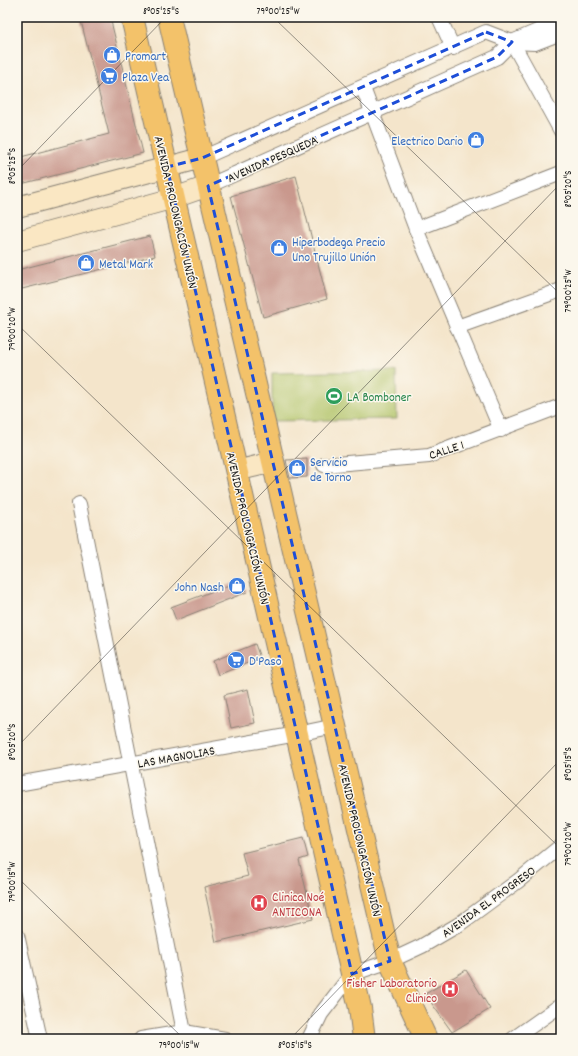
<svg xmlns="http://www.w3.org/2000/svg" width="578" height="1056" font-family="Dekko,sans-serif">
	<style>
		.green { fill: #b0c266; stroke: #666f41 }
		.building { fill: #c9988d }
		.lines { fill: none; stroke-linecap: round; stroke-linejoin: round }
		.street-casing { stroke: #888074; stroke-width: 16 }
		.secondary-casing { stroke: #888074; stroke-width: 22 }
		.primary-casing { stroke: #888074; stroke-width: 24 }
		.street { stroke: #fff; stroke-width: 14 }
		.secondary { stroke: #fae7c3; stroke-width: 20 }
		.primary { stroke: #f3c26a; stroke-width: 22 }
		.marked { fill: none; stroke: #1d4ed8; stroke-width: 3; stroke-dasharray: 8 5; stroke-linejoin: round }
		.ticks { fill: none; stroke: #1c1c1c; stroke-width: 1; stroke-opacity: 0.45 }
		.labels { text-anchor: middle; stroke-width: 3; stroke-linejoin: round; paint-order: stroke }
		.shop-label { font-size: 13px; fill: #366cbe; stroke: #fbf7ec; text-anchor: start }
		.street-label { font-size: 13px; fill: #1c1c1c; stroke: #fbf7ec }
		.leisure-label { font-size: 13px; fill: #27864d; stroke: #fbf7ec; text-anchor: start }
		.health-label { font-size: 13px; fill: #be3a42; stroke: #fbf7ec; text-anchor: start }
		.neatline { fill: none; stroke: #1c1c1c; stroke-width: 1.5 }
		.ticks-label { font-size: 10px; text-anchor: middle; fill: #1c1c1c }
	</style>
	<rect width="100%" height="100%" fill="#fbf7ec"/>
	<filter id="ink" filterUnits="userSpaceOnUse"><feTurbulence type="fractalNoise" baseFrequency=".025" numOctaves="2"/><feDisplacementMap in="SourceGraphic" scale="8" xChannelSelector="R" yChannelSelector="G"/><feConvolveMatrix kernelMatrix="1 2 1 2 8 2 1 2 1" color-interpolation-filters="sRGB"/></filter>
	<filter id="wash" filterUnits="userSpaceOnUse"><feTurbulence type="fractalNoise" baseFrequency=".012" numOctaves="4" result="noise"/><feDisplacementMap in="SourceGraphic" scale="16" xChannelSelector="R" yChannelSelector="G"/><feGaussianBlur stdDeviation="0.9" result="paint"/><feColorMatrix in="noise" values="0 0 0 0 0 0 0 0 0 0 0 0 0 0 0 0 0 1.4 0 .05"/><feComposite in="paint" operator="in"/></filter>
	<g filter="url(#wash)">
		<rect width="100%" height="100%" fill="#f4e5cb"/>
		<path class="green" d="M396,371L397,419L272,421V373Z"/>
		<g id="blocks">
			<g class="building">
				<path d="M80,17H110L143,153L17,185V158L109,134Z"/>
				<path d="M296,176L327,299L263,317L231,196Z"/>
				<path d="M150,236L155,256L22,289L17,270Z"/>
				<path d="M307,459V477L290,478L286,460Z"/>
				<path d="M242,580L247,592L176,620L171,607Z"/>
				<path d="M255,644L260,658L218,675L213,661Z"/>
				<path d="M248,689L255,723L231,728L224,695Z"/>
				<path d="M303,838L308,857L299,860L313,919L216,942L204,887L248,876L242,853Z"/>
				<path d="M466,970L490,1009L452,1032L425,994Z"/>
			</g>
		</g>
	</g>
	<g filter="url(#ink)">
		<use href="#blocks" fill-opacity="0" stroke="#888074" stroke-width="1"/>
		<g class="lines">
			<defs>
				<g id="street">
					<path d="M439,17L453,48"/>
					<path d="M512,42L561,131"/>
					<path d="M363,88L416,229L501,430"/>
					<path d="M202,158L486,32L512,42L535,43L561,33"/>
					<path d="M208,186L497,57L512,42L561,21"/>
					<path d="M416,229L561,173"/>
					<path d="M457,327L561,290"/>
					<path d="M324,465L429,456L561,406"/>
					<path d="M79,504L184,1032"/>
					<path d="M17,784L297,734L335,726"/>
					<path d="M17,935L40,1039"/>
					<path d="M141,1039L184,1032L225,1039"/>
					<path d="M309,1039L321,1014L352,974L390,961L422,946L458,925L518,881L561,846"/>
					<path d="M513,1039L561,1005"/>
				</g>
				<g id="secondary">
					<path d="M17,207L202,158"/>
					<path d="M17,241L174,198L208,186"/>
					<path d="M236,471L273,462"/>
				</g>
				<g id="primary">
					<path d="M132,17L360,1008L364,1039"/>
					<path d="M169,17L390,961L426,1039"/>
				</g>
			</defs>
			<use href="#street" class="street-casing"/>
			<use href="#secondary" class="secondary-casing"/>
			<use href="#primary" class="primary-casing"/>
			<use href="#street" class="street"/>
			<use href="#secondary" class="secondary"/>
			<use href="#primary" class="primary"/>
		</g>
	</g>
	<path class="marked" d="M486,32L512,42L497,57L208,186L390,961L352,974L167,167L202,158Z"/>
	<path class="ticks" d="M273,17L561,295M17,171L166,17M17,324L561,849M17,747L561,183M17,877L184,1039M290,1039L561,759"/>
	<defs>
		<symbol id="shop-disc" viewBox="-11 -11 22 22"><circle r="9.5" fill="#3f7fe0" stroke="#fbf7ec"/><path d="M-5-2.5h2.3a2.7 3.5 0 0 1 5.4 0H5L5.5 6h-11ZM-1.5-2.5h3a1.5 2.3 0 0 0-3 0Z" fill="#fff"/></symbol>
		<symbol id="supermarket-disc" viewBox="-11 -11 22 22"><circle r="9.5" fill="#3f7fe0" stroke="#fbf7ec"/><path d="M-6-5.5h2.5l.6 2H6L4.5 2H-2.5L-4.4-4H-6ZM-1.5 3.2a1.3 1.3 0 1 0 .1 0ZM3 3.2a1.3 1.3 0 1 0 .1 0Z" fill="#fff"/></symbol>
		<symbol id="stadium-disc" viewBox="-11 -11 22 22"><circle r="9.5" fill="#2e9e5b" stroke="#fbf7ec"/><path d="M0-5a6.5 5 0 1 0 0 10a6.5 5 0 1 0 0-10ZM-3.5-1.8h7v3.6h-7Z" fill="#fff"/></symbol>
		<symbol id="hospital-disc" viewBox="-11 -11 22 22"><circle r="9.5" fill="#e0444e" stroke="#fbf7ec"/><path d="M-5-5h3v3.5h4V-5h3V5h-3V1.5h-4V5h-3Z" fill="#fff"/></symbol>
	</defs>
	<g fill-rule="evenodd">
		<use href="#shop-disc" x="102" y="45" width="20" height="20"/>
		<use href="#supermarket-disc" x="99" y="66" width="20" height="20"/>
		<use href="#shop-disc" x="466" y="130" width="20" height="20"/>
		<use href="#shop-disc" x="269" y="238" width="20" height="20"/>
		<use href="#shop-disc" x="76" y="253" width="20" height="20"/>
		<use href="#stadium-disc" x="324" y="386" width="20" height="20"/>
		<use href="#shop-disc" x="287" y="458" width="20" height="20"/>
		<use href="#shop-disc" x="227" y="576" width="20" height="20"/>
		<use href="#supermarket-disc" x="226" y="650" width="20" height="20"/>
		<use href="#hospital-disc" x="249" y="893" width="20" height="20"/>
		<use href="#hospital-disc" x="440" y="979" width="20" height="20"/>
	</g>
	<g class="labels">
		<g class="shop-label">
			<text x="125" y="60">Promart</text>
			<text x="122" y="81">Plaza Vea</text>
			<text x="463" y="145" text-anchor="end">Electrico Dario</text>
			<text x="292" y="246">Hiperbodega Precio<tspan x="292" dy="15">Uno Trujillo Unión</tspan></text>
			<text x="99" y="268">Metal Mark</text>
			<text x="310" y="466">Servicio<tspan x="310" dy="15">de Torno</tspan></text>
			<text x="224" y="591" text-anchor="end">John Nash</text>
			<text x="249" y="665">D'Paso</text>
		</g>
		<g class="street-label">
			<text transform="translate(272 158) rotate(-24)" y="5">AVENIDA PESQUEDA</text>
			<text transform="translate(177 212) rotate(77)" y="5">AVENIDA PROLONGACIÓN UNIÓN</text>
			<text transform="translate(446 449) rotate(-18)" y="5">CALLE 1</text>
			<text transform="translate(249 528) rotate(77)" y="5">AVENIDA PROLONGACIÓN UNIÓN</text>
			<text transform="translate(176 756) rotate(-10)" y="5">LAS MAGNOLIAS</text>
			<text transform="translate(361 840) rotate(77)" y="5">AVENIDA PROLONGACIÓN UNIÓN</text>
			<text transform="translate(488 901) rotate(-36)" y="5">AVENIDA EL PROGRESO</text>
		</g>
		<g class="leisure-label">
			<text x="347" y="401">LA Bomboner</text>
		</g>
		<g class="health-label">
			<text x="272" y="901">Clinica Noé<tspan x="272" dy="15">ANTICONA</tspan></text>
			<text x="437" y="987" text-anchor="end">Fisher Laboratorio<tspan x="437" dy="15">Clinico</tspan></text>
		</g>
	</g>
	<rect width="578" height="1056" fill="none" stroke="#fbf7ec" stroke-width="44"/>
	<rect x="22" y="22" width="534" height="1012" class="neatline"/>
	<g class="ticks-label">
		<text x="161" y="14">8°05'25"S</text>
		<text x="278" y="14">79°00'25"W</text>
		<text transform="translate(11 166) rotate(-90)" y="4">8°05'25"S</text>
		<text transform="translate(567 189) rotate(-90)" y="4">8°05'20"S</text>
		<text transform="translate(567 291) rotate(-90)" y="4">79°00'25"W</text>
		<text transform="translate(11 329) rotate(-90)" y="4">79°00'20"W</text>
		<text transform="translate(11 742) rotate(-90)" y="4">8°05'20"S</text>
		<text transform="translate(567 764) rotate(-90)" y="4">8°05'15"S</text>
		<text transform="translate(567 844) rotate(-90)" y="4">79°00'20"W</text>
		<text transform="translate(11 882) rotate(-90)" y="4">79°00'15"W</text>
		<text x="179" y="1048">79°00'15"W</text>
		<text x="295" y="1048">8°05'15"S</text>
	</g>
</svg>
